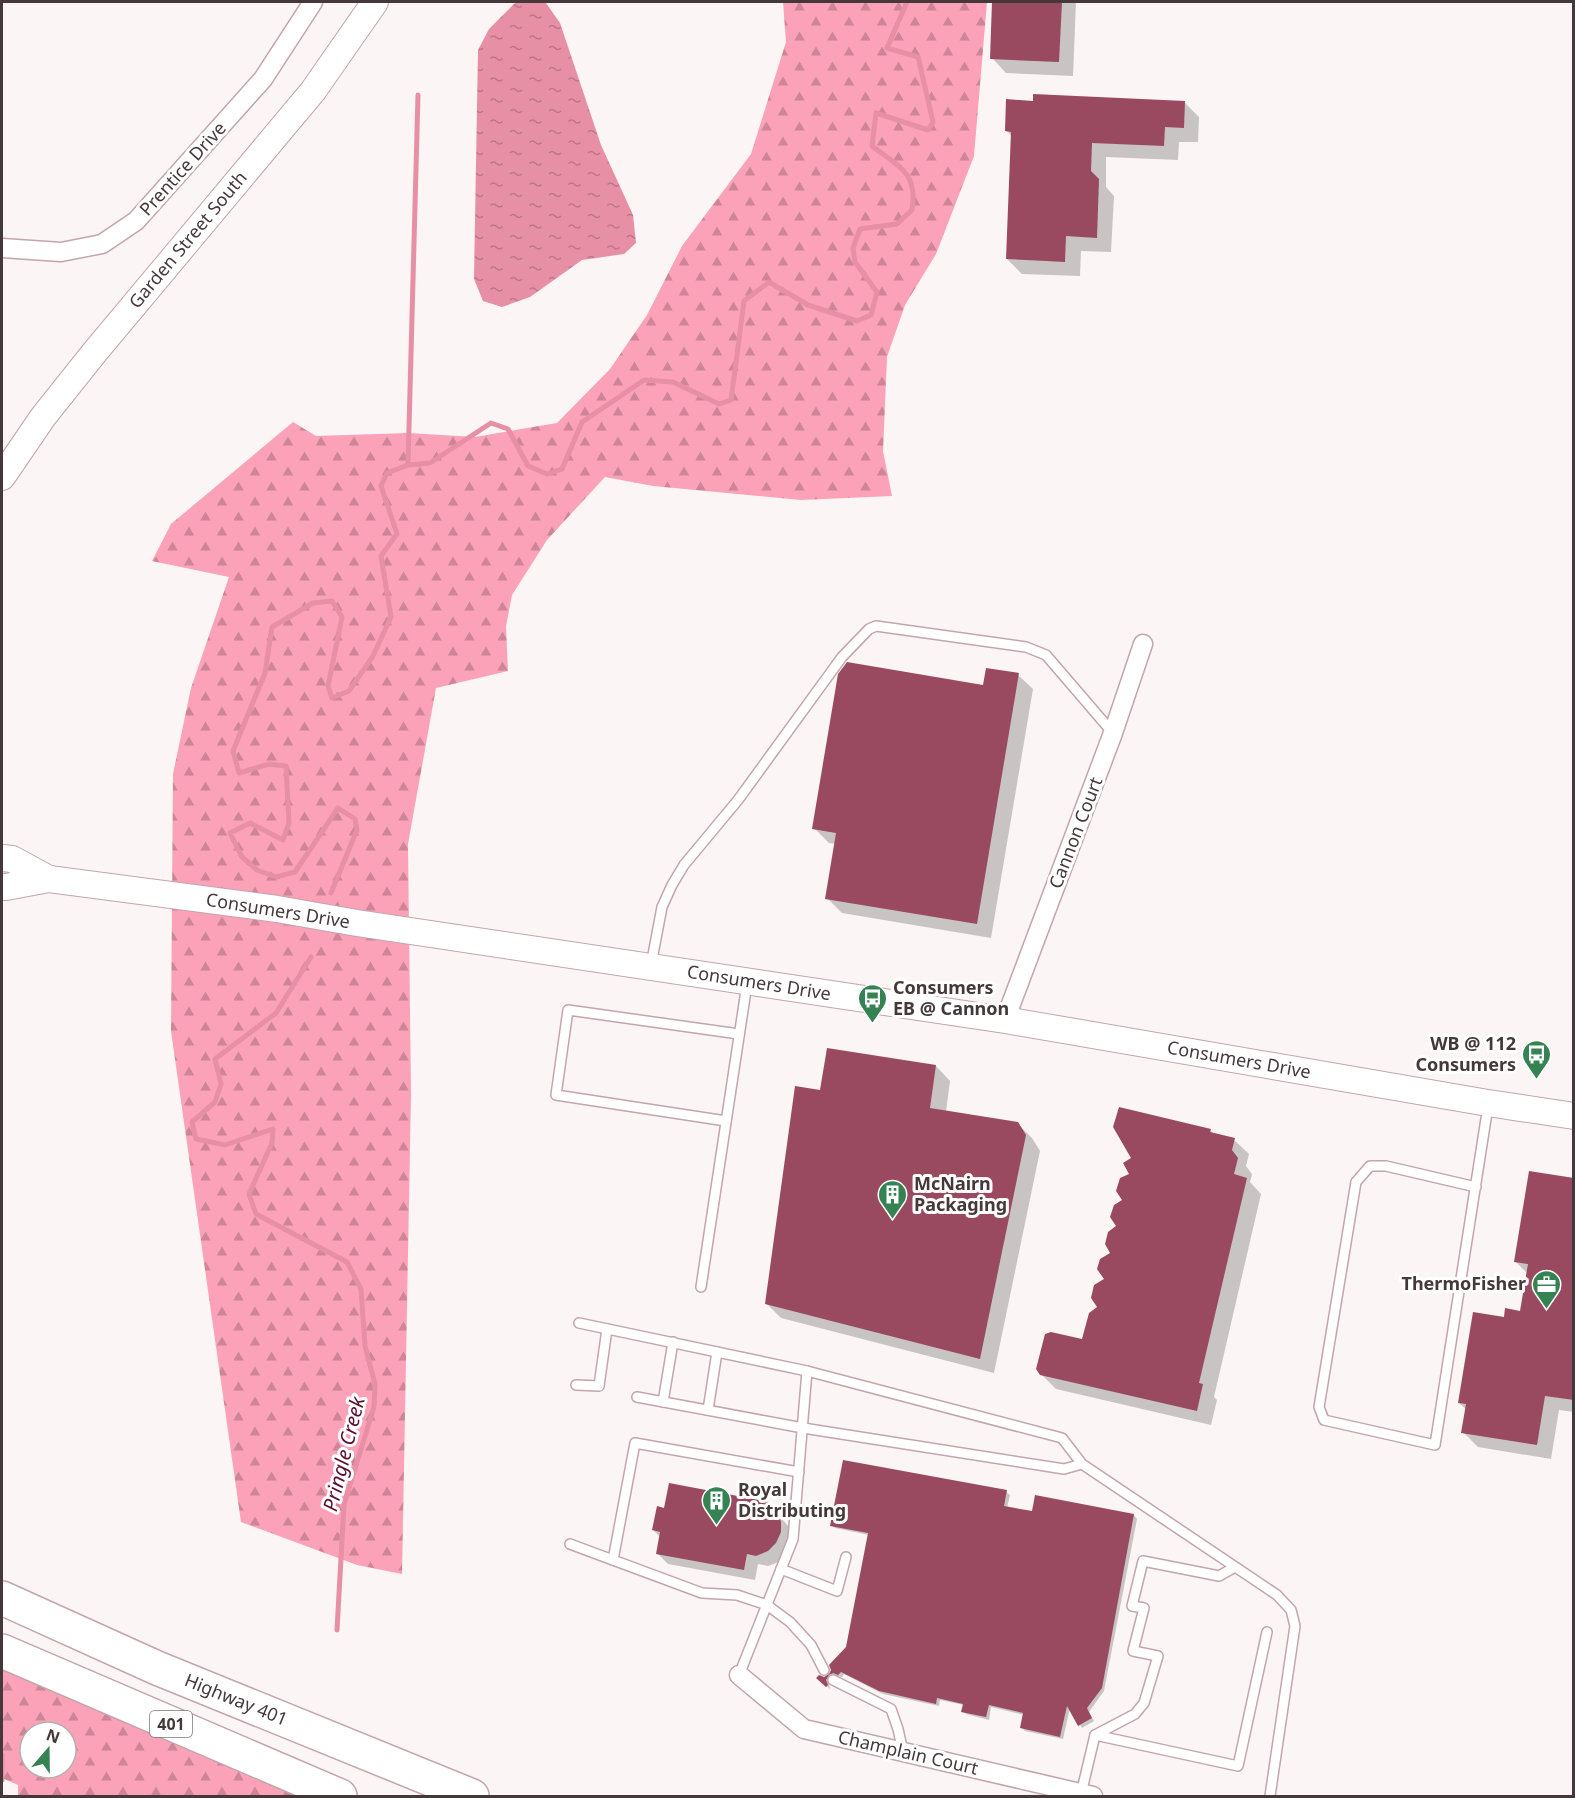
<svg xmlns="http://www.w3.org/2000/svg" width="1575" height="1798" font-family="'Noto Sans',sans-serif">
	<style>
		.forest { fill: url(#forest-firs); fill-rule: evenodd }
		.water { fill: url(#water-ripples) }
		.shadow { fill: #0003 }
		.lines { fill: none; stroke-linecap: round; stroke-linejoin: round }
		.stream { stroke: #e68fa5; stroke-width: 5 }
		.building { fill: #994960 }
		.lane-casing { stroke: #c3a5ac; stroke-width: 12 }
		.street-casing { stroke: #c3a5ac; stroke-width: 21 }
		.secondary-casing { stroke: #c3a5ac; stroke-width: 28 }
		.highway-casing { stroke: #c3a5ac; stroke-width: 36 }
		.lane { stroke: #fff; stroke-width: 9 }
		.street { stroke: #fff; stroke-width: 18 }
		.secondary { stroke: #fff; stroke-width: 26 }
		.highway { stroke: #fff; stroke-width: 33 }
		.labels { text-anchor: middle; stroke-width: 6; stroke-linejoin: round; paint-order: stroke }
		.shield { fill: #fff; stroke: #7d7476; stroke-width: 1.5 }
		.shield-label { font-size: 16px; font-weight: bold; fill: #45383b }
		.street-label { font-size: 18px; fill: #45383b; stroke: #fff }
		.poi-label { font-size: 18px; font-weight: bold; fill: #45383b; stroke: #fff; text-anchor: start }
		.water-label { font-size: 20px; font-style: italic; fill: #5c0f2c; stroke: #fff }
	</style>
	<defs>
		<pattern id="forest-firs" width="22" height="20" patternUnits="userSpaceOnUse" patternTransform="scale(1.5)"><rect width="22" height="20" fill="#fba2b8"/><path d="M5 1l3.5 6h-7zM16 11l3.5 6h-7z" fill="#cd8597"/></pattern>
		<pattern id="water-ripples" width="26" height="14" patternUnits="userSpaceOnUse" patternTransform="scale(1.5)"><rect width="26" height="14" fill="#e68fa5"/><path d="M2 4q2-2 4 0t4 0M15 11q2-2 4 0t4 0" fill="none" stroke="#bc7688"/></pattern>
	</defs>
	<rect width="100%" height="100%" fill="#fbf5f6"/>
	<g class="forest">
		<path d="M783,2H987L974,156L936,254L905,305L887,357L883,451L892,496L801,500L653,486L605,477L547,540L512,595L506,626L508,671L436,688L408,844L411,1094L402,1574L357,1565L241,1522L171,1031L173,774L191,688L229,577L152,561L171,524L293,422L316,436L408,433L475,437L557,423L610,369L647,315L682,246L751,154L786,42Z"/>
		<path d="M2,1670L297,1796H18V1785L2,1778ZM30,1732H66V1768H30Z"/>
	</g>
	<path class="water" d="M516,2L546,3L560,23L601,145L633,215L636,243L624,254L582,260L530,297L502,307L483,301L474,279L478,50L489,29Z"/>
	<g class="shadow">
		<path d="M994,2H1076L1073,76L1006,73L992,58Z"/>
		<path d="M1184,102L1199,117L1198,142H1179L1178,160L1106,157V187L1114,196L1111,252L1081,251L1080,276L1022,274L1007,259L1012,137L1007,131Z"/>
		<path d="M1018,675L1033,689L991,938L842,913L827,898L836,844L829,843L814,828Z"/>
		<path d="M936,1066L950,1081L946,1112L1017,1123L1032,1138L1040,1151L994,1373L781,1318L766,1303Z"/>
		<path d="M1210,1130L1215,1135L1234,1140L1249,1154L1246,1166L1252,1174L1250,1182L1261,1194L1214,1397L1217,1400L1211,1425L1056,1389L1041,1374L1084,1341L1100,1308L1118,1226Z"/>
		<path d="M1574,1180V1412L1559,1410L1551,1459L1478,1447L1463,1432L1467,1410L1459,1403L1505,1318L1522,1312L1528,1274L1516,1262Z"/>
		<path d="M1006,1492L1010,1495L1007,1508L1033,1513L1134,1515L1137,1519L1104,1691L1089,1712L1094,1721L1082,1728L1070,1708L1063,1739L1025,1731L1022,1728L1024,1715L991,1707L989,1720L966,1714L963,1711L964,1705L940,1700L939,1706L883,1694L844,1674L842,1677L837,1676L832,1677L829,1684L830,1689L818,1678H824L831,1675L832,1670L848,1648L869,1535L835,1528L832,1525Z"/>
		<path d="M768,1503L789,1527L791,1534L787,1554L779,1562L768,1566L758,1564L755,1580L668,1564L657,1553L660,1537L653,1530L665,1509Z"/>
	</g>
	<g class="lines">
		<g class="stream">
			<path d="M408,465L418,95"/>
			<path d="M331,893L357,830L355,819L338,808L295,872L276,877L257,870L242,857L230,833L250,823L283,840L289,823L286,766L269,764L239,773L233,751L265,673L272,627L313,603L332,601L342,617L328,686L332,698L349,691L373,656L391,617L381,556L397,534L381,486L387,473L408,465L430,463L491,423L508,429L528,466L547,474L562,469L582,422L644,380L673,382L719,404L731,400L744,301L769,282L808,305L857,321L871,315L877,292L855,262L853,248L860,229L897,224L912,210C918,172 899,167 872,146L876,113L928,130L933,122L918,57L887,48L907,2"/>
			<path d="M311,957L276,1013L215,1059L221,1084L215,1102L192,1122L196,1139L225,1145L273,1129L272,1143L249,1194L256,1214L347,1262L361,1289L365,1346L375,1384L374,1407L344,1504L337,1630"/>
			<path d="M2,1755V1780"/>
		</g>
	</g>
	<g class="building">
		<path d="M992,2H1062L1059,62L990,59Z"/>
		<path d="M1033,94L1185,101L1184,128L1165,127L1164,146L1092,143L1091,171L1099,179L1097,238L1066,236L1065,262L1006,259L1011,132L1005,131L1006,99L1033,101Z"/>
		<path d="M847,662L983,685L986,668L1019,673L977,924L825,899L836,833L812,829L838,674Z"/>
		<path d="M827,1048L936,1065L930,1108L1018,1122L1026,1135L980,1359L765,1304L795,1086L820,1090Z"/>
		<path d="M1119,1107L1211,1129L1210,1132L1235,1138L1232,1150L1238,1158L1234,1174L1247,1178L1199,1383L1203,1384L1197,1411L1040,1375L1036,1369L1045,1334L1051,1332L1082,1339L1089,1313L1097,1307L1091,1298L1094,1285L1104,1279L1097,1269L1100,1259L1110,1253L1105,1244L1108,1232L1116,1226L1110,1217L1114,1205L1122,1200L1116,1191L1120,1178L1129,1174L1123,1163L1131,1158L1113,1127Z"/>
		<path d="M1529,1171L1574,1178V1400L1545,1396L1537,1445L1461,1433L1466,1404L1458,1403L1473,1312L1504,1317L1505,1308L1520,1311L1528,1264L1514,1262Z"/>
		<path d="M843,1460L1007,1490L1004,1506L1032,1511L1035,1495L1134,1514L1102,1688L1087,1708L1092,1718L1078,1726L1067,1706L1060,1737L1020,1728L1023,1713L989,1705L986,1717L961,1712L963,1704L937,1698L936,1704L879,1691L841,1672L838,1675L833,1673L829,1675L826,1680L828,1685L826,1687L816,1678L819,1675L824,1677L829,1674L831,1670L829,1665L846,1647L868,1533L830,1526Z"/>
		<path d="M669,1483L769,1502L779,1514L781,1522V1532L776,1543L768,1551L756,1556L747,1554L744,1570L656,1554L660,1532L652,1530L657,1506L664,1508Z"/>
	</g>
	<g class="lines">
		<defs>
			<g id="lane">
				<path d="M651,965L662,907L672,885L684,865L738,800L842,657L869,629L876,626L1026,647L1046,655L1113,733"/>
				<path d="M726,1121L556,1095L568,1010L739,1034"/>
				<path d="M1476,1187L1386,1166H1370L1356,1182L1319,1407L1324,1420L1435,1445C1453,1332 1471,1219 1488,1106"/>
				<path d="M701,1287L747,984"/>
				<path d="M579,1323L807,1371"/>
				<path d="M576,1385L599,1386L607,1329"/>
				<path d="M637,1397L803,1428L1064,1469L1082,1464"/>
				<path d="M663,1402L673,1342"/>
				<path d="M708,1410L717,1352"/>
				<path d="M570,1544L702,1593L737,1595L767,1605L790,1622L811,1645L824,1670"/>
				<path d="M613,1560L635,1443L799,1472"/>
				<path d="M781,1569L837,1591L846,1557"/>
				<path d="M739,1675L793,1539L807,1371L1062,1438L1082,1464L1277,1595L1291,1610L1295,1626L1270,1796"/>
				<path d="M833,1680L891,1709L898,1729L903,1752"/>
				<path d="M1095,1735L1135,1714L1144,1703L1158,1656L1133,1651L1144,1608L1132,1606L1143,1561L1219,1576L1235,1567"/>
				<path d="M1081,1794L1095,1735L1238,1766L1267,1632"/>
			</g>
			<g id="street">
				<path d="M2,248L61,252L102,244L136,221L263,79L313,2"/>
				<path d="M1005,1020L1113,733L1143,644"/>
				<path d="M739,1675L804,1729L1093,1796"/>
			</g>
			<g id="secondary">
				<path d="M2,477L43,417L94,353L313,91L375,2"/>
				<path d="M2,858L12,859L49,879"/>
				<path d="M2,887H6L49,879L277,909L357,923L1005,1020L1488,1103L1574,1116"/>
			</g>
			<g id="highway">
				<path d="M2,1598L157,1668L472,1796"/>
				<path d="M2,1651L340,1796"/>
			</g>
		</defs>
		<use href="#lane" class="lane-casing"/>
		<use href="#street" class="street-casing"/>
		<use href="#secondary" class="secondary-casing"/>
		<use href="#highway" class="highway-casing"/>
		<use href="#lane" class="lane"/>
		<use href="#street" class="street"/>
		<use href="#secondary" class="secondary"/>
		<use href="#highway" class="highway"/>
	</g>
	<defs>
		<symbol id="bus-pin" viewBox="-11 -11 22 30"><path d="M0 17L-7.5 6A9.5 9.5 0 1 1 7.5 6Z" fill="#358352" stroke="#fff"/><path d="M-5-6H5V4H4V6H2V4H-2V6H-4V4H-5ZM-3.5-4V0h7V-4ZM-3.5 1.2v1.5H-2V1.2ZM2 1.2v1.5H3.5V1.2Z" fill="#fff"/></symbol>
		<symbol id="building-pin" viewBox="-11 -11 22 30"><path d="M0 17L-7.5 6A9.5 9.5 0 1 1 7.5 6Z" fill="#358352" stroke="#fff"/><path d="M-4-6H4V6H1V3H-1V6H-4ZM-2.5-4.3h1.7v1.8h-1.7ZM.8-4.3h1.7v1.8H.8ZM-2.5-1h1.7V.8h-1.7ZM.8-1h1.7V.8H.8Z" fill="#fff"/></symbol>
		<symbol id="office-pin" viewBox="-11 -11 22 30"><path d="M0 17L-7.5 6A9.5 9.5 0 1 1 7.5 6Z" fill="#358352" stroke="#fff"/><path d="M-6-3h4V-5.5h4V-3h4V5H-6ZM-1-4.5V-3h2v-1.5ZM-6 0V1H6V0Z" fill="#fff"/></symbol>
	</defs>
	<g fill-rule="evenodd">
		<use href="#bus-pin" x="856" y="982" width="33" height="45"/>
		<use href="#bus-pin" x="1520" y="1038" width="33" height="45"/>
		<use href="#building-pin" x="876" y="1178" width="33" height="45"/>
		<use href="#office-pin" x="1530" y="1268" width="33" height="45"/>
		<use href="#building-pin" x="700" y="1484" width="33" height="45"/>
	</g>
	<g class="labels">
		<rect class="shield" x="150" y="1711" width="42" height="26" rx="4.5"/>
		<g class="shield-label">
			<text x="171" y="1730">401</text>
		</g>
		<g class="street-label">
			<text transform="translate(183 169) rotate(-48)" y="6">Prentice Drive</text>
			<text transform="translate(188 240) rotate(-50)" y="6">Garden Street South</text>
			<text transform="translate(1076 833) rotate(-69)" y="6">Cannon Court</text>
			<text transform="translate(278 911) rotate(9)" y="6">Consumers Drive</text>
			<text transform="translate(759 983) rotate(9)" y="6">Consumers Drive</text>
			<text transform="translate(1239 1060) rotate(10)" y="6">Consumers Drive</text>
			<text transform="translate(236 1700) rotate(22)" y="6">Highway 401</text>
			<text transform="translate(908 1753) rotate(13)" y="6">Champlain Court</text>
		</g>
		<g class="poi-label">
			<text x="893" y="994">Consumers<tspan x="893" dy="21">EB @ Cannon</tspan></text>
			<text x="1516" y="1050" text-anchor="end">WB @ 112<tspan x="1516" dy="21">Consumers</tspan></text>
			<text x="914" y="1190">McNairn<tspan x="914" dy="21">Packaging</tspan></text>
			<text x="1526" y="1290" text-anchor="end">ThermoFisher</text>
			<text x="738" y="1496">Royal<tspan x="738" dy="21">Distributing</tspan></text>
		</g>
		<g class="water-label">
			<text transform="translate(344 1454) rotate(-76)" y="7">Pringle Creek</text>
		</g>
	</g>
	<rect width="1575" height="1798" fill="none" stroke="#45383b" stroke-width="6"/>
	<g transform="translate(48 1750) rotate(20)"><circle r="28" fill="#ffffff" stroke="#b5afb1" stroke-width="1.5"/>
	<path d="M0-4.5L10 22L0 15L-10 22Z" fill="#358352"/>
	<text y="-9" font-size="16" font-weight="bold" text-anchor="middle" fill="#45383b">N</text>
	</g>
</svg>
